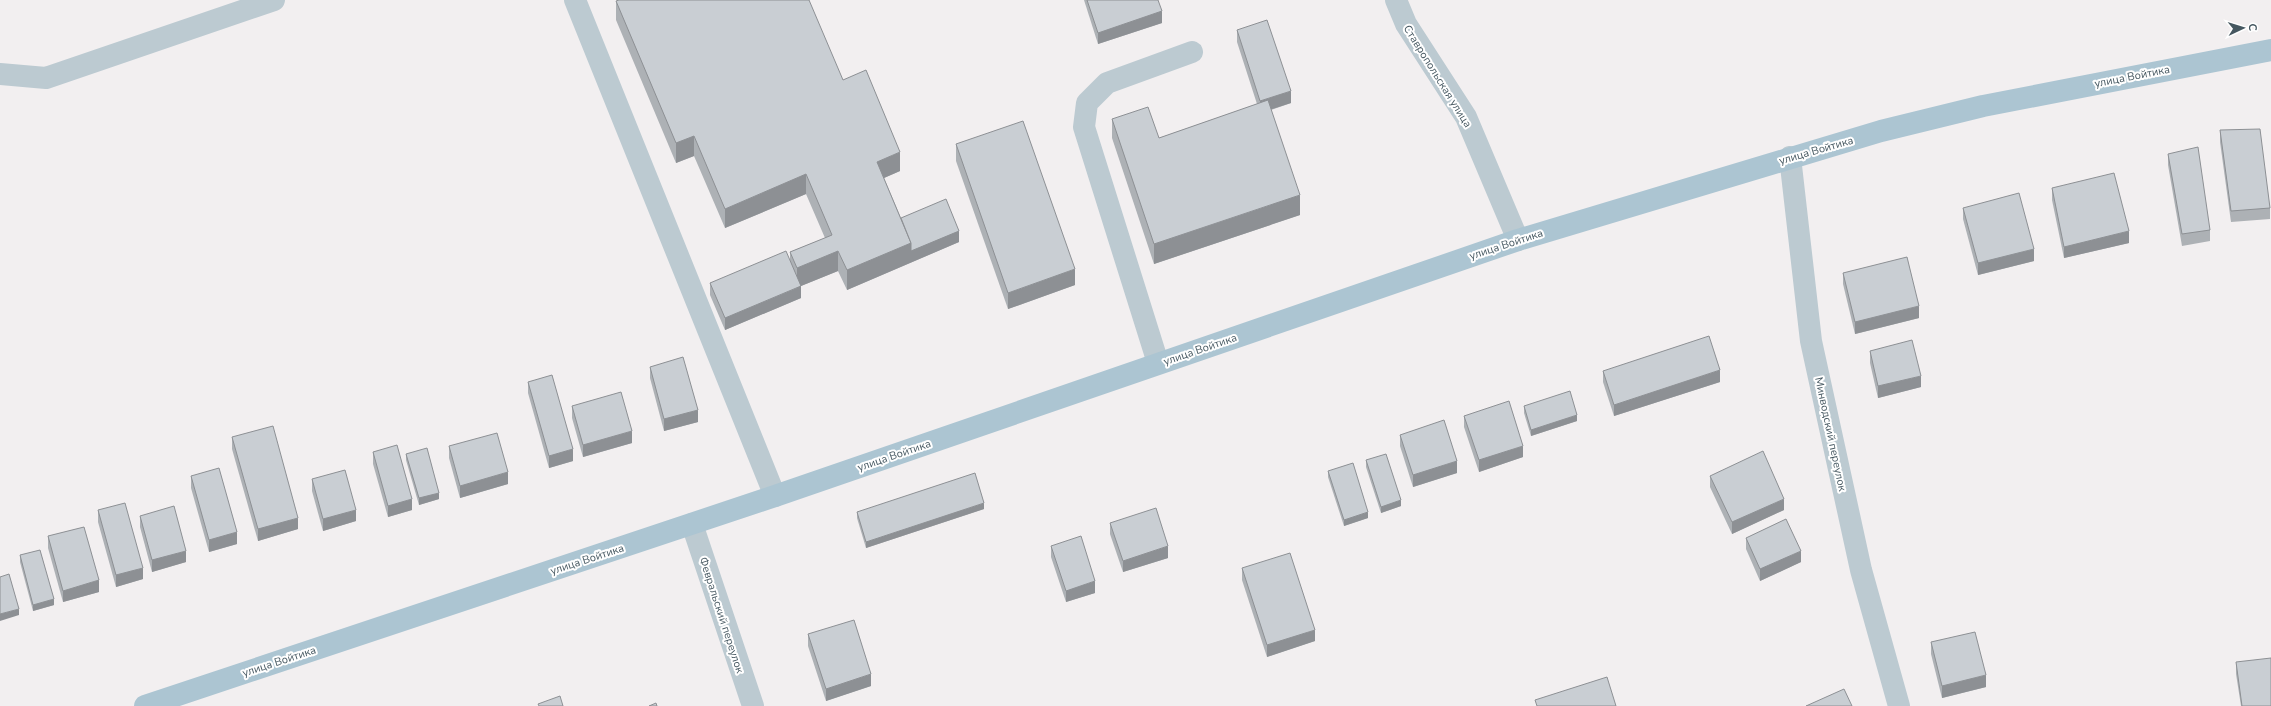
<svg xmlns="http://www.w3.org/2000/svg" width="2271" height="706" font-family="'Nunito Sans',sans-serif">
	<style>
		.lines { fill: none; stroke-linecap: round; stroke-linejoin: round }
		.minor { stroke: #bccad1; stroke-width: 22 }
		.major { stroke: #acc5d2; stroke-width: 22 }
		.wall { fill: #adb1b5 }
		.shaded-wall { fill: #8d9094 }
		.building { fill: #c9ced3; stroke: #8d9094 }
		.labels { text-anchor: middle; stroke-width: 4; stroke-linejoin: round; paint-order: stroke }
		.street-label { font-size: 11px; fill: #455760; stroke: #fff }
	</style>
	<rect width="100%" height="100%" fill="#f2eff0"/>
	<g class="lines">
		<g class="minor">
			<path d="M575,0L775,496"/>
			<path d="M1396,0L1406,24L1466,117L1518,240"/>
			<path d="M0,74L46,78L274,0"/>
			<path d="M1790,157L1811,341L1861,570L1899,706"/>
			<path d="M1158,363L1084,127L1087,103L1107,83L1192,52"/>
			<path d="M692,524L753,706"/>
		</g>
		<path class="major" d="M145,706L775,496L1518,240L1881,131L1983,106L2271,50"/>
	</g>
	<g class="wall">
		<path d="M1084,0H1158L1162,23L1098,44Z"/>
		<path d="M616,1L843,80L900,171L884,178L901,218L959,242L847,290L838,271L801,286V298L725,330L710,295V283L790,260V252L825,238L806,194L725,228L694,156L676,163L616,20Z"/>
		<path d="M1237,30L1291,103L1271,110L1300,215L1154,264L1112,138V119L1159,138L1257,104L1237,42Z"/>
		<path d="M2220,130L2270,208V219L2231,222L2220,142Z"/>
		<path d="M956,144L1075,285L1008,309L956,161Z"/>
		<path d="M2168,154L2210,230V241L2182,246L2168,165Z"/>
		<path d="M2052,188L2129,243L2064,258L2052,200Z"/>
		<path d="M1963,208L2034,261L1978,275L1963,219Z"/>
		<path d="M1843,273L1919,318L1855,334L1843,284Z"/>
		<path d="M1870,351L1921,387L1878,398L1870,363Z"/>
		<path d="M650,367L698,422L664,431L650,378Z"/>
		<path d="M1603,371L1720,382L1614,416L1603,382Z"/>
		<path d="M528,382L573,461L549,468L528,393Z"/>
		<path d="M572,406L632,443L583,457L572,418Z"/>
		<path d="M1524,406L1577,421L1531,436L1524,413Z"/>
		<path d="M1464,416L1523,457L1479,472L1464,427Z"/>
		<path d="M1400,435L1457,473L1413,487L1400,446Z"/>
		<path d="M232,437L298,529L258,541L232,449Z"/>
		<path d="M449,446L508,484L460,498L449,458Z"/>
		<path d="M373,452L412,510L388,517L373,464Z"/>
		<path d="M406,454L439,499L419,505L406,460Z"/>
		<path d="M1366,460L1401,506L1381,513L1366,467Z"/>
		<path d="M1328,471L1368,518L1344,526L1328,477Z"/>
		<path d="M191,476L237,544L209,552L191,488Z"/>
		<path d="M1710,476L1784,510L1732,534L1710,487Z"/>
		<path d="M312,479L356,521L323,531L312,491Z"/>
		<path d="M984,509L866,548L857,518V512Z"/>
		<path d="M98,510L143,579L116,587L98,522Z"/>
		<path d="M140,516L186,562L152,572L140,527Z"/>
		<path d="M1110,523L1168,558L1123,572L1110,534Z"/>
		<path d="M48,536L99,592L63,602L48,548Z"/>
		<path d="M1746,538L1801,562L1760,581L1746,549Z"/>
		<path d="M1051,546L1095,593L1066,602L1051,557Z"/>
		<path d="M20,555L54,605L33,611L20,562Z"/>
		<path d="M1242,568L1315,641L1267,657L1242,580Z"/>
		<path d="M808,634L871,686L826,701L808,646Z"/>
		<path d="M1931,642L1986,687L1942,698L1931,654Z"/>
		<path d="M2236,662L2271,706H2241L2236,674Z"/>
	</g>
	<g class="shaded-wall">
		<path d="M1162,11V23L1098,44V33Z"/>
		<path d="M1291,91V103L1260,113V101Z"/>
		<path d="M694,136V156L676,163V143Z"/>
		<path d="M900,152V171L877,181V162Z"/>
		<path d="M806,174V194L725,228V209Z"/>
		<path d="M1300,195V215L1154,264V244Z"/>
		<path d="M959,231V242L847,290V270L911,243Z"/>
		<path d="M2129,231V243L2064,258V247Z"/>
		<path d="M2034,249V261L1978,275V263Z"/>
		<path d="M838,251V271L801,286V298L725,330V318L797,288V268Z"/>
		<path d="M1075,269V285L1008,309V293Z"/>
		<path d="M1919,306V318L1855,334V322Z"/>
		<path d="M1720,370V382L1614,416V405Z"/>
		<path d="M1921,376V387L1878,398V386Z"/>
		<path d="M698,410V422L664,431V419Z"/>
		<path d="M1577,415V421L1531,436V430Z"/>
		<path d="M632,431V443L583,457V445Z"/>
		<path d="M1523,446V457L1479,472V460Z"/>
		<path d="M573,449V461L549,468V456Z"/>
		<path d="M1457,461V473L1413,487V475Z"/>
		<path d="M508,472V484L460,498V486Z"/>
		<path d="M439,493V499L419,505V498Z"/>
		<path d="M412,499V510L388,517V506Z"/>
		<path d="M1784,499V510L1732,534V522Z"/>
		<path d="M1401,500V506L1381,513V507Z"/>
		<path d="M984,503V509L866,548V542Z"/>
		<path d="M356,510V521L323,531V519Z"/>
		<path d="M1368,512V518L1344,526V520Z"/>
		<path d="M298,518V529L258,541V529Z"/>
		<path d="M237,532V544L209,552V540Z"/>
		<path d="M1168,546V558L1123,572V561Z"/>
		<path d="M186,551V562L152,572V560Z"/>
		<path d="M1801,551V562L1760,581V569Z"/>
		<path d="M143,568V579L116,587V575Z"/>
		<path d="M99,580V592L63,602V591Z"/>
		<path d="M1095,581V593L1066,602V591Z"/>
		<path d="M54,599V605L33,611V605Z"/>
		<path d="M19,609V615L0,621V614Z"/>
		<path d="M1315,630V641L1267,657V645Z"/>
		<path d="M871,674V686L826,701V689Z"/>
		<path d="M1986,675V687L1942,698V686Z"/>
	</g>
	<g class="building">
		<path d="M619,0H809L843,80L866,70L900,152L877,162L911,243L847,270L838,251L797,268L790,252L832,235L806,174L725,209L694,136L676,143L616,1Z"/>
		<path d="M1087,0H1158L1162,11L1098,33Z"/>
		<path d="M1267,20L1291,91L1260,101L1237,30Z"/>
		<path d="M1268,100L1300,195L1154,244L1112,119L1148,107L1159,138Z"/>
		<path d="M1023,121L1075,269L1008,293L956,144Z"/>
		<path d="M2260,129L2270,208L2231,211L2220,130Z"/>
		<path d="M2198,147L2210,230L2182,234L2168,154Z"/>
		<path d="M2114,173L2129,231L2064,247L2052,188Z"/>
		<path d="M2019,193L2034,249L1978,263L1963,208Z"/>
		<path d="M946,199L959,231L911,251V243L901,218Z"/>
		<path d="M786,251L801,286L725,318L710,283Z"/>
		<path d="M1907,257L1919,306L1855,322L1843,273Z"/>
		<path d="M1709,336L1720,370L1614,405L1603,371Z"/>
		<path d="M1912,340L1921,376L1878,386L1870,351Z"/>
		<path d="M683,357L698,410L664,419L650,367Z"/>
		<path d="M552,375L573,449L549,456L528,382Z"/>
		<path d="M1570,391L1577,415L1531,430L1524,406Z"/>
		<path d="M621,392L632,431L583,445L572,406Z"/>
		<path d="M1509,401L1523,446L1479,460L1464,416Z"/>
		<path d="M1444,420L1457,461L1413,475L1400,435Z"/>
		<path d="M273,426L298,518L258,529L232,437Z"/>
		<path d="M497,433L508,472L460,486L449,446Z"/>
		<path d="M397,445L412,499L388,506L373,452Z"/>
		<path d="M427,448L439,493L419,498L406,454Z"/>
		<path d="M1763,451L1784,499L1732,522L1710,476Z"/>
		<path d="M1386,454L1401,500L1381,507L1366,460Z"/>
		<path d="M1353,463L1368,512L1344,520L1328,471Z"/>
		<path d="M219,468L237,532L209,540L191,476Z"/>
		<path d="M345,470L356,510L323,519L312,479Z"/>
		<path d="M975,473L984,503L866,542L857,512Z"/>
		<path d="M125,503L143,568L116,575L98,510Z"/>
		<path d="M174,506L186,551L152,560L140,516Z"/>
		<path d="M1156,508L1168,546L1123,561L1110,523Z"/>
		<path d="M1786,519L1801,551L1760,569L1746,538Z"/>
		<path d="M84,527L99,580L63,591L48,536Z"/>
		<path d="M1081,536L1095,581L1066,591L1051,546Z"/>
		<path d="M40,550L54,599L33,605L20,555Z"/>
		<path d="M1290,553L1315,630L1267,645L1242,568Z"/>
		<path d="M9,574L19,609L0,614V577Z"/>
		<path d="M854,620L871,674L826,689L808,634Z"/>
		<path d="M1975,632L1986,675L1942,686L1931,642Z"/>
		<path d="M2271,658V706H2242L2236,662Z"/>
		<path d="M1607,677L1616,706H1537L1535,700Z"/>
		<path d="M1844,689L1852,706H1806Z"/>
		<path d="M560,696L563,706H539L538,704Z"/>
		<path d="M656,703L657,706H649Z"/>
	</g>
	<g class="labels">
		<g class="street-label">
			<text transform="translate(1438 76) rotate(58)" y="4">Ставропольская улица</text>
			<text transform="translate(2132 76) rotate(-11)" y="4">улица Войтика</text>
			<text transform="translate(1816 150) rotate(-16)" y="4">улица Войтика</text>
			<text transform="translate(1506 244) rotate(-18)" y="4">улица Войтика</text>
			<text transform="translate(1200 349) rotate(-19)" y="4">улица Войтика</text>
			<text transform="translate(1831 434) rotate(78)" y="4">Минводский переулок</text>
			<text transform="translate(894 455) rotate(-19)" y="4">улица Войтика</text>
			<text transform="translate(587 559) rotate(-18)" y="4">улица Войтика</text>
			<text transform="translate(722 615) rotate(72)" y="4">Февральский переулок</text>
			<text transform="translate(279 661) rotate(-18)" y="4">улица Войтика</text>
		</g>
	</g>
	<g transform="translate(2243 28) rotate(86)" stroke="#ffffff" stroke-width="3" paint-order="stroke">
	<path d="M0-3L7 15L0 10L-7 15Z" fill="#455760"/>
	<text y="-6" font-size="11" font-weight="bold" text-anchor="middle" fill="#455760">С</text>
	</g>
</svg>
